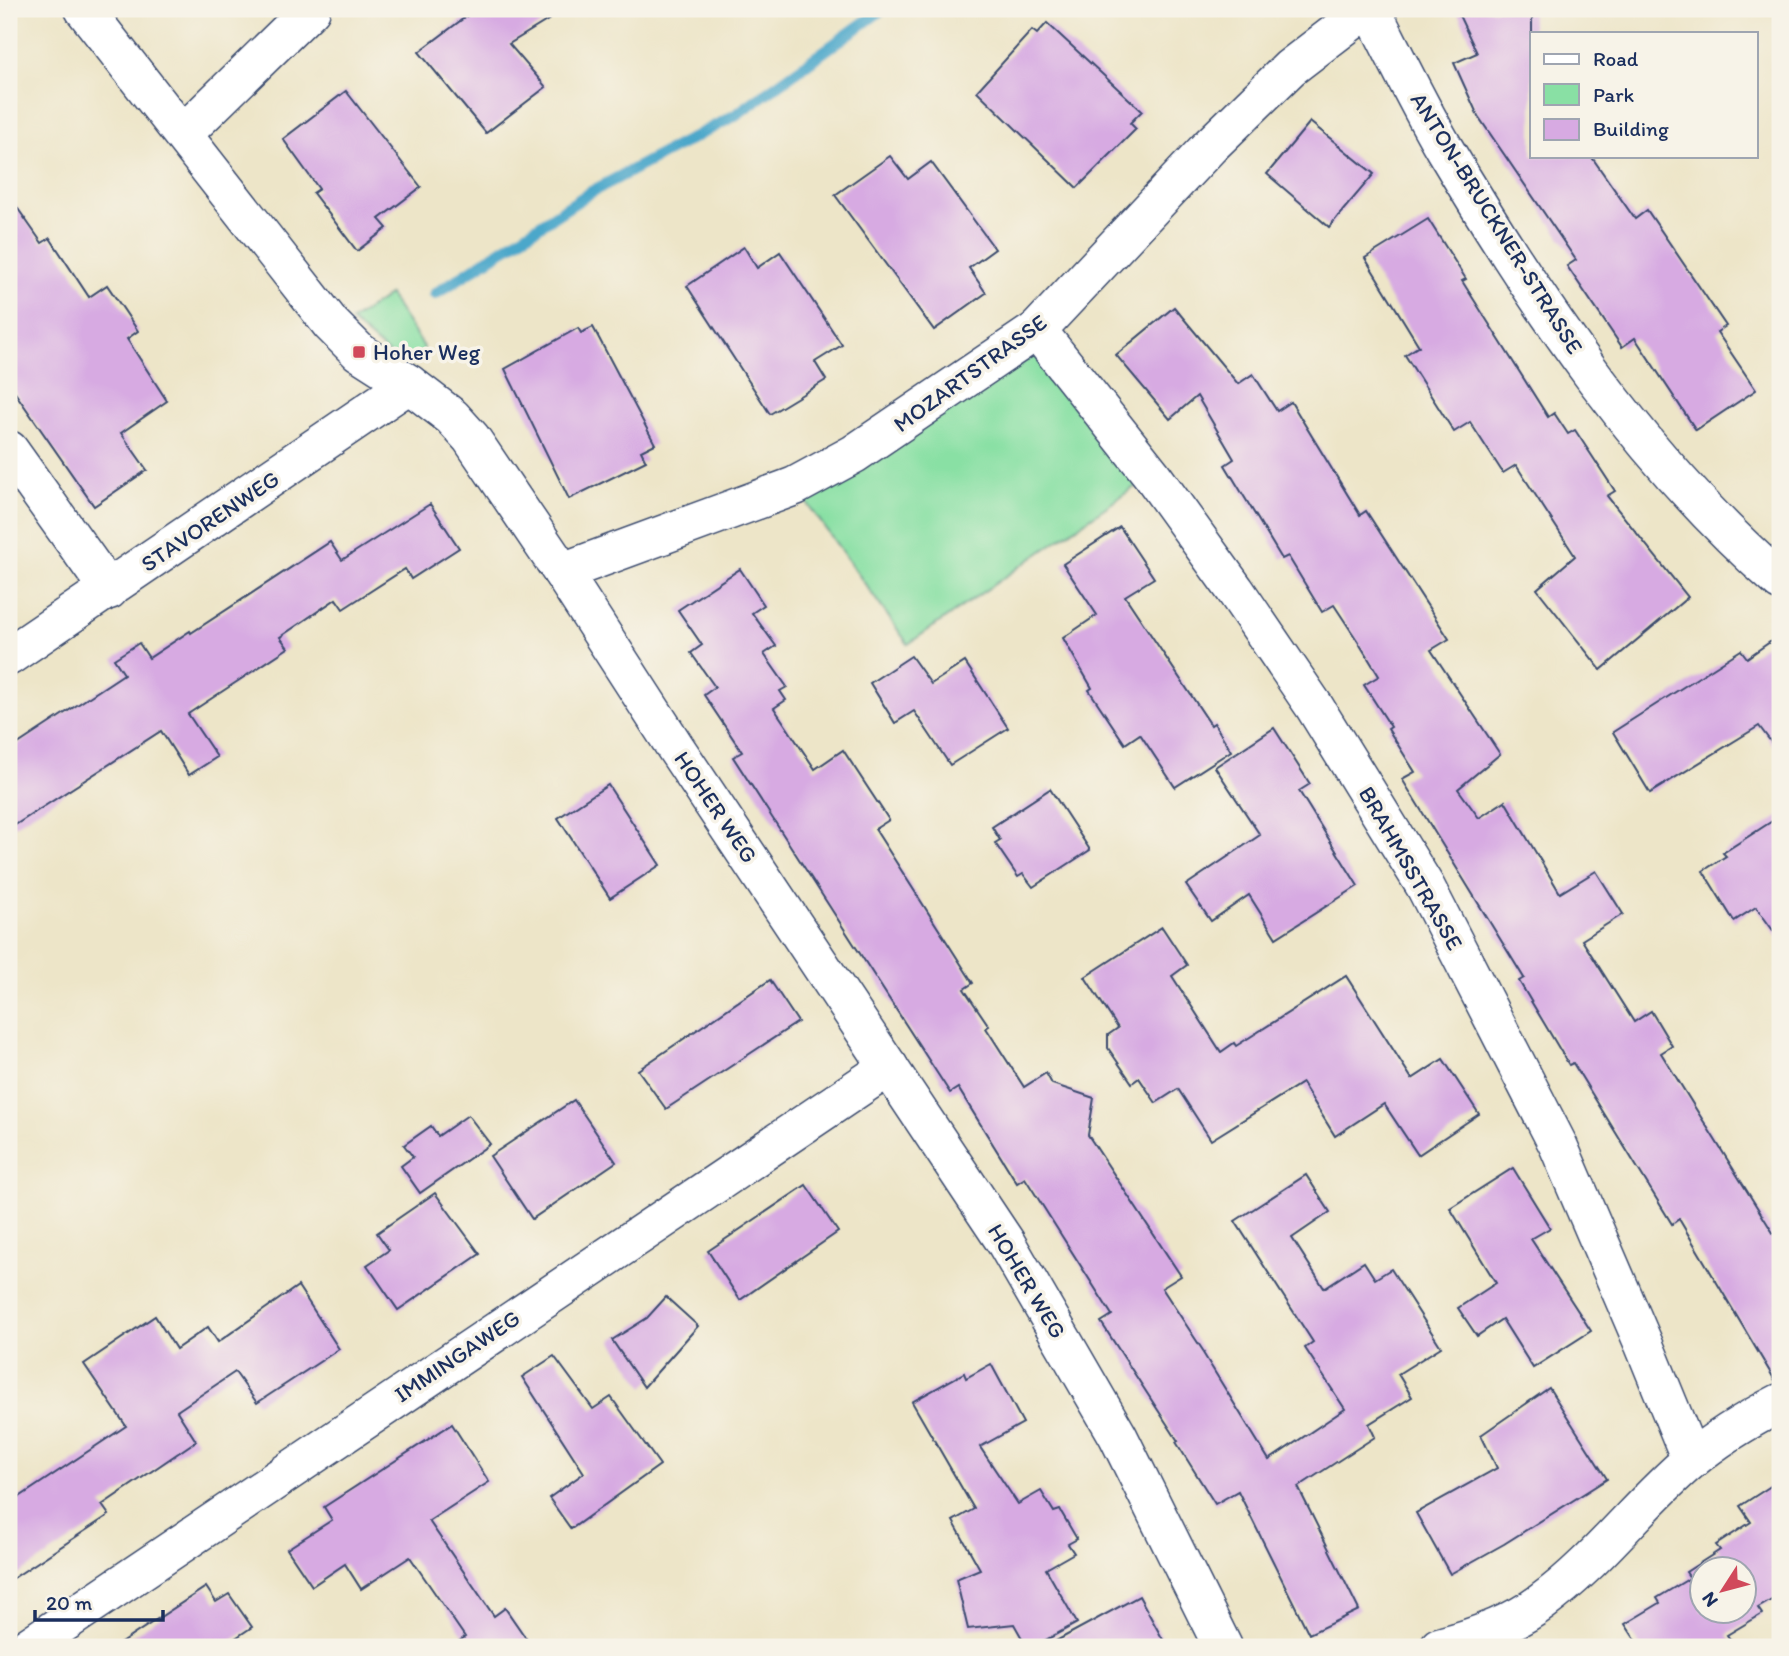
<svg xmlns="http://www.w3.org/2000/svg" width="1789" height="1656" font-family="Itim,sans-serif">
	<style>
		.green { fill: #89e0a4; stroke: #528881; stroke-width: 2 }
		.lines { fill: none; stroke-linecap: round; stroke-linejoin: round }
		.stream { stroke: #4ca7ca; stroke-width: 12 }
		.building { fill: #d7aae2; fill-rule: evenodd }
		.minor-casing { stroke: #3a4a6e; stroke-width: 41 }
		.minor { stroke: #fff; stroke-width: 38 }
		.poi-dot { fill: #d1495b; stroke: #f7f3e8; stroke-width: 2.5 }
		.labels { text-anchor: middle; stroke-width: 7; stroke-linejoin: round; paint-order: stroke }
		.street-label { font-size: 23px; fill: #1b2f5e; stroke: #f7f3e8 }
		.poi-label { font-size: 23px; fill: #1b2f5e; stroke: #f7f3e8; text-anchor: start }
	</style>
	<rect width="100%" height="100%" fill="#f7f3e8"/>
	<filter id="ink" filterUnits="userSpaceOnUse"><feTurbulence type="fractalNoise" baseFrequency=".0143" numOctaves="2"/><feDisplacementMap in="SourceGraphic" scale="14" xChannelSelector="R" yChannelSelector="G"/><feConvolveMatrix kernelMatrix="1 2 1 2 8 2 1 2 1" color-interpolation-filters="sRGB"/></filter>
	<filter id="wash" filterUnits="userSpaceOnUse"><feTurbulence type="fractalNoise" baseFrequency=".00686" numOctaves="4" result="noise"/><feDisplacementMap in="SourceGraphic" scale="28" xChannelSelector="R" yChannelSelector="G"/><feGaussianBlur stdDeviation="1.57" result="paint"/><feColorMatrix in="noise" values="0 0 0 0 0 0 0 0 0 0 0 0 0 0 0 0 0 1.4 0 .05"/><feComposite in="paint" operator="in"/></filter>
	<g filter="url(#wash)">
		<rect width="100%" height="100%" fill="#ede5c8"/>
		<g class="green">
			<path d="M389,295L424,347L421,358L415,364L389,354L351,321Z"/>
			<path d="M1037,330L1152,475L908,644L795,486Z"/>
		</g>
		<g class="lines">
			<path class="stream" d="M435,294L591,192L734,116L883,9"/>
		</g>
		<g id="blocks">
			<g class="building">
				<path d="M476,9H566L509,44L546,87L486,133L419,52Z"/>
				<path d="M1456,9H1532V156H1591L1635,219L1647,210L1726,326L1717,332L1756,390L1696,430L1635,338L1622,347L1567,266L1576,260L1478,116L1454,63L1477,53Z"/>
				<path d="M1047,23L1142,111L1130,123L1136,129L1077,188L977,91L1032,30L1037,34Z"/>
				<path d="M346,91L421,187L379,219L387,228L357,251L313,193L319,189L283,139Z"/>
				<path d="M1310,122L1374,174L1329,227L1267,174Z"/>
				<path d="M890,156L908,179L931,162L995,249L969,268L986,293L934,330L835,195Z"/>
				<path d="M9,196L42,243L50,238L89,297L107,285L138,331L127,339L167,401L121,433L147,470L94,506L9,384Z"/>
				<path d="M1428,219L1466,279L1462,281L1548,417L1554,413L1568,434L1575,430L1615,491L1607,496L1688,597L1601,670L1537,589L1575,556L1516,465L1503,473L1470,422L1454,432L1405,355L1419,346L1365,258Z"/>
				<path d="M744,247L757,268L780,252L842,345L815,362L826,380L770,414L687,286Z"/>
				<path d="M1174,307L1238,384L1253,374L1277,411L1291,402L1360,515L1366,511L1449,639L1431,650L1500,754L1458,789L1479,818L1505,801L1560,893L1596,871L1623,914L1582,940L1634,1022L1651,1011L1672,1046L1661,1053L1780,1244V1381L1776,1382L1679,1219L1672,1224L1573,1063L1569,1065L1519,981L1524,978L1402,779L1415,772L1388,729L1391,727L1364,685L1379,676L1357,640L1334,605L1322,612L1288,556L1282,559L1225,465L1234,459L1197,396L1170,419L1116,355Z"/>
				<path d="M593,327L655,444L641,451L646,461L569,499L505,369L578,328L581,333Z"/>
				<path d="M430,504L459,548L411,579L405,569L343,609L336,599L280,637L288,648L188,714L217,757L189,775L161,731L9,829V750L124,674L114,659L139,643L149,658L190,631L191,633L330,542L342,560Z"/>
				<path d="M1120,527L1154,578L1125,596L1211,725L1214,723L1231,751L1175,787L1140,734L1125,744L1089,690L1092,688L1063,638L1097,615L1063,564Z"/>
				<path d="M740,569L764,605L752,613L776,646L764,654L787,687L780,691L786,700L774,708L815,769L843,750L889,820L875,829L973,983L964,989L989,1026L986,1028L1024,1087L1046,1073L1052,1084L1094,1098L1088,1135L1181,1276L1162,1288L1204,1352L1203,1353L1269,1460L1345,1409L1305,1348L1313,1342L1235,1221L1306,1175L1330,1212L1292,1238L1324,1288L1364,1262L1375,1279L1391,1269L1441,1347L1398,1374L1412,1397L1369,1424L1375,1437L1298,1487L1359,1610L1309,1634L1238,1491L1215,1504L1176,1442L1178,1441L1101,1322L1112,1315L1025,1178L1017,1183L958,1088L950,1093L733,757L742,752L704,695L715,687L691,653L702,645L678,610Z"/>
				<path d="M1780,635V754L1759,726L1650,793L1613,732L1741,650L1747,658Z"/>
				<path d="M911,656L931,684L965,662L1008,728L950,765L914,711L895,723L870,683Z"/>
				<path d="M1274,728L1310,784L1299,791L1358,886L1276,938L1249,895L1211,921L1186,885L1260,835L1215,767Z"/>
				<path d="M608,785L660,865L610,898L558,818Z"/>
				<path d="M1050,789L1090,850L1033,887L1023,874L1018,877L995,843L1000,840L992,827Z"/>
				<path d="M1780,816V940L1756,907L1734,921L1703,871L1726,856L1723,853Z"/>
				<path d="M1162,927L1187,965L1172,976L1221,1052L1234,1043L1236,1046L1346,976L1412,1079L1443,1059L1479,1114L1418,1155L1384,1104L1335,1136L1302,1083L1211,1140L1178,1089L1156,1103L1139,1078L1132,1083L1108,1048V1035L1118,1028L1085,977Z"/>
				<path d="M770,980L798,1022L666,1109L638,1070Z"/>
				<path d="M574,1100L616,1162L532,1219L490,1156Z"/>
				<path d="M468,1115L490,1144L420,1193L401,1166L413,1157L404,1145L431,1126L438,1136Z"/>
				<path d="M1513,1168L1550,1228L1531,1239L1591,1331L1533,1368L1502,1319L1477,1336L1458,1308L1496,1283L1450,1208Z"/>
				<path d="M806,1185L838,1232L740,1300L708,1251Z"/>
				<path d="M435,1193L480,1254L398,1310L367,1265L389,1250L377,1233Z"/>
				<path d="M298,1286L339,1349L257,1403L235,1372L177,1411L196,1441L102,1505L109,1515L9,1581V1504L126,1426L84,1364L155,1316L176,1349L208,1327L218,1342Z"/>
				<path d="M666,1297L698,1326L644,1387L612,1340L647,1318Z"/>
				<path d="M554,1356L593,1409L611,1397L660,1465L571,1529L549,1498L584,1473L522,1377Z"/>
				<path d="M991,1364L1023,1423L980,1447L1018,1504L1041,1491L1054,1512L1060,1510L1077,1539L1068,1544L1074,1553L1046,1569L1077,1623L1033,1647H1027L1014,1624L968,1629L956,1579L980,1569L953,1521L974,1509L912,1402L964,1373L966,1378Z"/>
				<path d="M1549,1388L1607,1479L1504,1544L1450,1574L1416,1513L1497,1468L1481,1435Z"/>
				<path d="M452,1424L489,1482L429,1521L494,1616L505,1608L532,1647H451L465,1637L410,1557L361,1589L345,1564L312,1586L287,1549L332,1520L324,1507Z"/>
				<path d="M1780,1480V1595L1758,1608L1762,1614L1727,1635L1736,1647H1640L1625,1624L1660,1603L1657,1598L1690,1578L1686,1572L1720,1550L1716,1545L1751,1522L1740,1506ZM1702,1569H1744V1611H1702Z"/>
				<path d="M206,1587L216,1602L229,1594L252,1627L222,1647H115Z"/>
				<path d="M1139,1596L1167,1647H1045Z"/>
			</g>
		</g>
	</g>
	<g filter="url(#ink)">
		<use href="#blocks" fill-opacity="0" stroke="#3a4a6e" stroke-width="2"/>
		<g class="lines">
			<defs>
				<g id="minor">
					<path d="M84,9L331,324L359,352L409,384L452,417L471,438L562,572L675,747L1006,1243L1118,1436L1223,1647"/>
					<path d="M1371,9C1395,56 1418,104 1445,150C1538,306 1642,461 1780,581"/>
					<path d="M183,134L311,9"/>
					<path d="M1037,330L1152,475L1235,590L1314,706L1425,886L1558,1145L1644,1345L1691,1460"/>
					<path d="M9,450L109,590"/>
					<path d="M562,572L795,486L854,454L1037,330L1210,146L1290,68L1367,9"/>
					<path d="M9,656L409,384"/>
					<path d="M28,1647L889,1067"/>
					<path d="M1439,1647C1474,1638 1514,1623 1542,1602C1597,1562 1638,1505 1690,1461C1716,1439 1749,1419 1780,1403"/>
				</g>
			</defs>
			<use href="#minor" class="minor-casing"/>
			<use href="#minor" class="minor"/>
		</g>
	</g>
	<rect class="poi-dot" x="352" y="345" width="14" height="14" rx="3.5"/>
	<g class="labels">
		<g class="street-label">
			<text transform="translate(1497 223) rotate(58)" y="8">ANTON-BRUCKNER-STRASSE</text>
			<text transform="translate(970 373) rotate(-36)" y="8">MOZARTSTRASSE</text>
			<text transform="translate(210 521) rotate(-34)" y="8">STAVORENWEG</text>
			<text transform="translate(716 807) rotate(56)" y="8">HOHER WEG</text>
			<text transform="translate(1411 868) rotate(60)" y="8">BRAHMSSTRASSE</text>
			<text transform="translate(1027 1281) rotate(59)" y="8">HOHER WEG</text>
			<text transform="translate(457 1356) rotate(-34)" y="8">IMMINGAWEG</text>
		</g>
		<g class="poi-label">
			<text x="373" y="360">Hoher Weg</text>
		</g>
	</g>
	<rect width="1789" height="1656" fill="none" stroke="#f7f3e8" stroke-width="35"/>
	<rect x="1530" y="32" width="228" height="126" fill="#f7f3e8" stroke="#9fa5b1" stroke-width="2"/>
	<rect x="1544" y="54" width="35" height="10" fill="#ffffff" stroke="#9fa5b1" stroke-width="2"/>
	<text x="1593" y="66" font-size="21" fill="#1b2f5e">Road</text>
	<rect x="1544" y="84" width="35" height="21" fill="#89e0a4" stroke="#9fa5b1" stroke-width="2"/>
	<text x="1593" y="102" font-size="21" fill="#1b2f5e">Park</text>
	<rect x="1544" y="119" width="35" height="21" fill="#d7aae2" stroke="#9fa5b1" stroke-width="2"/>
	<text x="1593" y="136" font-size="21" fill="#1b2f5e">Building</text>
	<g transform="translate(1723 1590) rotate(234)"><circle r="33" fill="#f7f3e8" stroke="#9fa5b1" stroke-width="2"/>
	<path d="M0-5L12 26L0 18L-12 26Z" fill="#d1495b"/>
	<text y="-10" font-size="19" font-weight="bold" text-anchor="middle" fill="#1b2f5e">N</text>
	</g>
	<path d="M35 1610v10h128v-10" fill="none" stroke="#1b2f5e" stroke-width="3.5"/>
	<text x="46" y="1610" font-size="21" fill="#1b2f5e" stroke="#f7f3e8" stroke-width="5" paint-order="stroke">20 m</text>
</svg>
